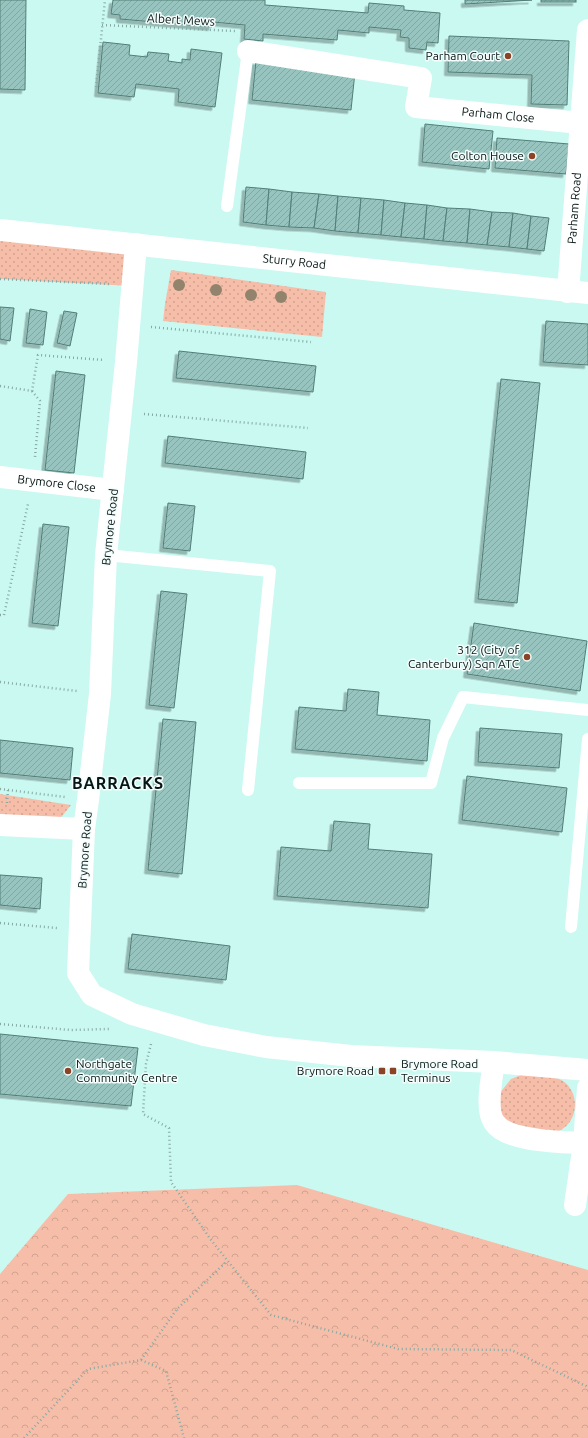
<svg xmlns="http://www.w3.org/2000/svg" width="588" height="1438" font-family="Ubuntu,sans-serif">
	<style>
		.grass { fill: url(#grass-dots) }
		.forest { fill: url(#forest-crowns) }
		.building { fill: url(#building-hatch); stroke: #527e78; filter: url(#shadow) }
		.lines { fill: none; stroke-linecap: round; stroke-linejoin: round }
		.path { stroke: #85a9a4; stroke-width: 2.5; stroke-dasharray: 1 3; stroke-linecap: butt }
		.service { stroke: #fff; stroke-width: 12 }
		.minor { stroke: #fff; stroke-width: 22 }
		.trunk { stroke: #fff; stroke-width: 22 }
		.tree { fill: #92836d }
		.poi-dot { fill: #8b4325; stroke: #f4fdfc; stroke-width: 1.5 }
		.labels { text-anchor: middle; stroke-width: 3; stroke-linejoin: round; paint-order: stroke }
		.street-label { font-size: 12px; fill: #051614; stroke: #f4fdfc }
		.poi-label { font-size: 12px; fill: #051614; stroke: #f4fdfc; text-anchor: end }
		.district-label { font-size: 16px; font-weight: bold; letter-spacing: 1px; fill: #051614; stroke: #f4fdfc }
	</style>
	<defs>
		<pattern id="grass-dots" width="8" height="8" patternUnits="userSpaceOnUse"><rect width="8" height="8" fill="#f6bea9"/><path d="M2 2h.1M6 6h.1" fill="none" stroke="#d1a391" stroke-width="1.8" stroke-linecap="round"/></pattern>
		<pattern id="forest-crowns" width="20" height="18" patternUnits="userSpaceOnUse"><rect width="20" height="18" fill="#f6bea9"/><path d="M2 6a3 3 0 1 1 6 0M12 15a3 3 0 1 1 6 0" fill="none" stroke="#d1a391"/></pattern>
		<pattern id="building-hatch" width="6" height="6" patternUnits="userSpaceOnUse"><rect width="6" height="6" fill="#97c4be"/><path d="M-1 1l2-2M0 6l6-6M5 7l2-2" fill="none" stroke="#81a8a2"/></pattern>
		<filter id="shadow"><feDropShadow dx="-3.5" dy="3.5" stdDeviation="0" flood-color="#0004"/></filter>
	</defs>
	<rect width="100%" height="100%" fill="#caf9f2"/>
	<g class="grass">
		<path d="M0,230L136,244L132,286L0,279Z"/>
		<path d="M171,270L326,292L322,337L163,321L165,304Z"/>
		<path d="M0,794L71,805L59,820L0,819Z"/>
		<path d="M521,1075C532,1076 554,1075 563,1081C583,1095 577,1129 552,1133C546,1134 531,1129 525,1127C500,1120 501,1120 499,1094L511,1079Z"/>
	</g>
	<path class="forest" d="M297,1185L588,1270V1438H0V1274L68,1194Z"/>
	<g class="building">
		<path d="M0,0H26L25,90L0,89Z"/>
		<path d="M113,0H265V5L368,13L369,3L404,6V10L440,13L438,43L427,42L426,50L409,48V38L400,37L401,30L369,27V33L338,30L337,40L263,34V41L244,39L245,25L213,22L212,27L120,19V15L111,14Z"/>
		<path d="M465,0H532L465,4Z"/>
		<rect x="541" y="0" width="35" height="2"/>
		<path d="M449,36L569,41L567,105L531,104L532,75L448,72Z"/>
		<path d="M103,42L130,45L129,55L147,57L148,52L169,54L168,61L182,63V59L190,60L191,49L222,53L215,107L178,102L179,89L136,84L134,97L98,93Z"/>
		<path d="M256,61L355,72L351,110L252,100Z"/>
		<path d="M425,124L493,131L489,169L422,162Z"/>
		<path d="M497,138L569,144L566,174L495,168Z"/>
		<path d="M246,187L269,189L266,225L243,222Z"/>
		<path d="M269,189L292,192L289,227L266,225Z"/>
		<path d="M292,192L319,194L314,228L289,227Z"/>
		<path d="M319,194L338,196L335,231L314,228Z"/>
		<path d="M338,196L361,198L358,233L335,231Z"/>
		<path d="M361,198L384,200L381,235L358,233Z"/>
		<path d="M384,200L405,203L401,237L381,235Z"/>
		<path d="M405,203L427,205L424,239L401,237Z"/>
		<path d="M427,205L447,208L443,241L424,239Z"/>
		<path d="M447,208L470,209L467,243L443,241Z"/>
		<path d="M470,209L492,212L487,245L467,243Z"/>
		<path d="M492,212L513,213L509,247L487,245Z"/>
		<path d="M513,213L531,216L527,249L509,247Z"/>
		<path d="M531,216L549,218L544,251L527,249Z"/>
		<path d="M0,307L14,308L10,341L0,339Z"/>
		<path d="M30,309L47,312L43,345L26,343Z"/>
		<path d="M64,311L77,313L70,346L57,343Z"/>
		<path d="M546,321L588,324V365L543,362Z"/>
		<path d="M179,351L316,366L313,392L176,378Z"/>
		<path d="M56,371L85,375L74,473L45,470Z"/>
		<path d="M501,379L540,383L517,603L478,599Z"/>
		<path d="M168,436L306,452L303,479L165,463Z"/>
		<path d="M168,503L195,506L190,551L163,548Z"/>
		<path d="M43,524L69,527L58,626L32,623Z"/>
		<path d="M161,591L187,594L174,708L149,705Z"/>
		<path d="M474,623L587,641L580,691L467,674Z"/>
		<path d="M348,689L379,692L377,715L430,720L427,761L295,749L299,707L346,711Z"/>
		<path d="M163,719L196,722L182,874L148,870Z"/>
		<path d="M480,728L562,734L559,768L478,762Z"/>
		<path d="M0,740L73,748L70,780L0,773Z"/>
		<path d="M467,776L567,788L562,832L462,820Z"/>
		<path d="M334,821L370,824L368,849L432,854L428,908L277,896L281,847L331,851Z"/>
		<path d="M0,875L42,878L40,909L0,905Z"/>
		<path d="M132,934L230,946L226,980L128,969Z"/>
		<path d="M0,1034L138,1048L131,1106L0,1094Z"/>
	</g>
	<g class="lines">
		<g class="path">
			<path d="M102,25L235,31L236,32"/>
			<path d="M96,87L105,0"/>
			<path d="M0,279L110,284"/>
			<path d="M151,327L311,342"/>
			<path d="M0,386L32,391L38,355L104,360"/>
			<path d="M32,391L40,401L35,457"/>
			<path d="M144,414L308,428"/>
			<path d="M0,615H4L28,504"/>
			<path d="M0,682L77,691"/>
			<path d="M0,789L65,797"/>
			<path d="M7,803L8,790"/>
			<path d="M0,923L57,928"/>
			<path d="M0,1024L71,1030L109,1029"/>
			<path d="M151,1044L146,1064L143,1114L169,1128L171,1182L211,1240L271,1315L398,1349L511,1350L586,1386L588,1388"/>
			<path d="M141,1360L166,1371L184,1438"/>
			<path d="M24,1438L88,1369L141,1360L177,1309L227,1261"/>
		</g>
		<g class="service">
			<path d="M227,206L248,51"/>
			<path d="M106,555L270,571L248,790"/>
			<path d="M299,783H431L443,738L463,697L588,710"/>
			<path d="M571,927L588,739"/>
		</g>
		<g class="minor">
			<path id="s1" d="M248,51L421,78L416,107L581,123"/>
			<path d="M136,244L126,362L106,555L100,694L88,800L84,829L78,973L92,995L132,1014L204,1035L266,1047L351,1056L494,1062L588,1070"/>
			<path id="s2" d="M568,292L588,30"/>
			<path id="s3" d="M0,477L113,490"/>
			<path d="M0,825L84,829"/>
			<path d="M494,1062C492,1077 485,1109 494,1122C506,1142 562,1142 584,1143"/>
			<path d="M575,1205L584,1143L588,1088"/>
		</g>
		<path class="trunk" id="s4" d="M0,230L588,293"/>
	</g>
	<g class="tree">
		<circle cx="179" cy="285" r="6"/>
		<circle cx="216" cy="290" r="6"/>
		<circle cx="251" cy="295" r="6"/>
		<circle cx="281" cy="297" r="6"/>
	</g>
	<g class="poi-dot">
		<circle cx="508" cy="56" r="4"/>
		<circle cx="532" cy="156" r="4"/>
		<circle cx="527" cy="657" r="4"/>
		<circle cx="68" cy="1071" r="4"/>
		<rect x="378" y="1067" width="8" height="8" rx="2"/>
		<rect x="389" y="1067" width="8" height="8" rx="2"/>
	</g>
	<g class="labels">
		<g class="street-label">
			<text transform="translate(181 20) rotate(3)" y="4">Albert Mews</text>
			<text dy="4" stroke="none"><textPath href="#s1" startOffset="287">Parham Close</textPath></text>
			<text dy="4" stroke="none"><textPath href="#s2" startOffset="84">Parham Road</textPath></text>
			<text dy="4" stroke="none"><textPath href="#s4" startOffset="296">Sturry Road</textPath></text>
			<text dy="4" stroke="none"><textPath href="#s3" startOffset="57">Brymore Close</textPath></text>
			<text transform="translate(110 527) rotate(-84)" y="4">Brymore Road</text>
			<text transform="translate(85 850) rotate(-86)" y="4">Brymore Road</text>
		</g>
		<g class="poi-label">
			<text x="500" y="60">Parham Court</text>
			<text x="524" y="160">Colton House</text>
			<text x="519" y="654">312 (City of<tspan x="519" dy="14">Canterbury) Sqn ATC</tspan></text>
			<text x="76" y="1068" text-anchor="start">Northgate<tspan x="76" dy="14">Community Centre</tspan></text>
			<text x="401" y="1068" text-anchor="start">Brymore Road<tspan x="401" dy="14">Terminus</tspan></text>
			<text x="374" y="1075">Brymore Road</text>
		</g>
		<g class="district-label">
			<text x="118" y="789">BARRACKS</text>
		</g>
	</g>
</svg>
